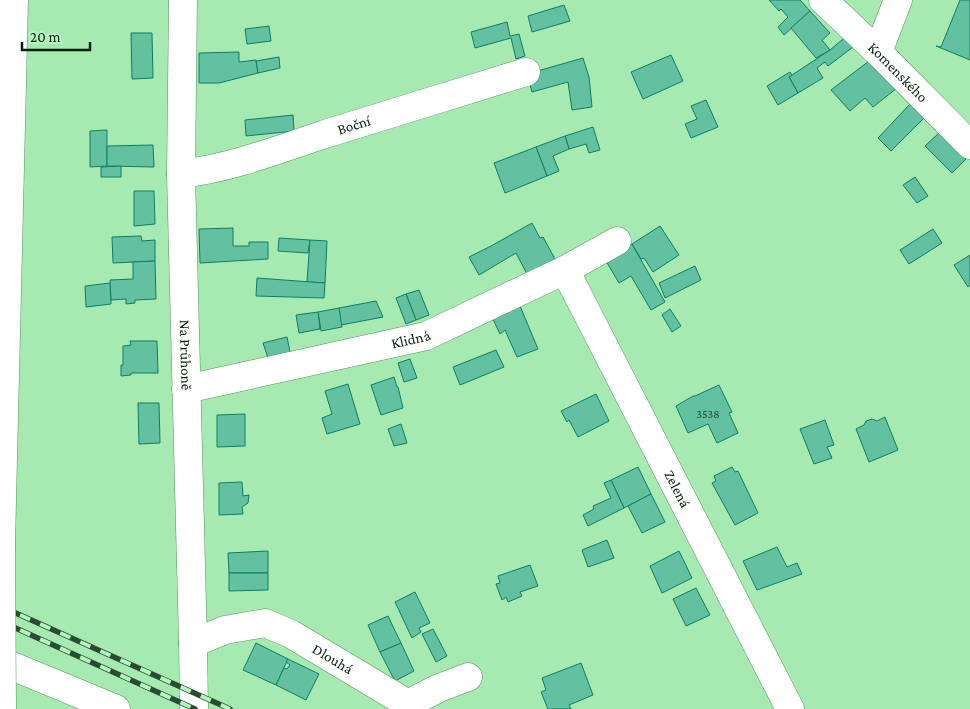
<svg xmlns="http://www.w3.org/2000/svg" width="970" height="709" font-family="'Crimson Pro',serif">
	<style>
		.building { fill: #63c1a1; stroke: #0e7e61 }
		.lines { fill: none; stroke-linecap: round; stroke-linejoin: round }
		.minor-casing { stroke: #53935f; stroke-width: 29 }
		.major-casing { stroke: #53935f; stroke-width: 29 }
		.minor { stroke: #fff; stroke-width: 28 }
		.major { stroke: #fff; stroke-width: 28 }
		.rail-casing { stroke: #284c30; stroke-width: 5.5 }
		.rail { stroke: #b3f6be; stroke-width: 4; stroke-dasharray: 11; stroke-linecap: butt }
		.major-bridge-casing { stroke: #53935f; stroke-width: 29; stroke-linecap: butt }
		.major-bridge { stroke: #fff; stroke-width: 28 }
		.labels { text-anchor: middle; stroke-width: 4; stroke-linejoin: round; paint-order: stroke }
		.number-label { font-size: 12px; fill: #1d4932 }
		.street-label { font-size: 15px; fill: #06210d; stroke: #b3f6be }
	</style>
	<rect width="100%" height="100%" fill="#a6e9b1"/>
	<g class="building">
		<path d="M769,0H800L810,11L784,35L778,27L788,17L781,9L779,11Z"/>
		<path d="M960,0H970V60L936,46L941,47Z"/>
		<path d="M564,5L570,21L532,32L528,16Z"/>
		<path d="M810,11L830,33L822,40L830,50L816,58L791,28Z"/>
		<path d="M507,22L510,36L519,34L525,56L516,59L511,38L475,48L471,32Z"/>
		<path d="M269,26L271,41L247,44L245,29Z"/>
		<path d="M131,33H152L153,78L132,79Z"/>
		<path d="M848,35L853,47L828,66L825,62L817,68L823,78L798,93L789,77L830,50Z"/>
		<path d="M239,52V62L256,60L258,73L219,83H199V53Z"/>
		<path d="M671,55L683,81L643,99L631,72Z"/>
		<path d="M279,57L280,68L258,73L256,61Z"/>
		<path d="M583,58L589,77L592,107L572,110L568,82L532,92L527,74Z"/>
		<path d="M869,61L897,88L873,107L865,98L850,111L831,90Z"/>
		<path d="M790,72L792,75L789,77L798,93L778,105L767,86Z"/>
		<path d="M706,100L718,127L691,138L685,124L697,119L691,106Z"/>
		<path d="M911,103L925,117L891,151L878,138Z"/>
		<path d="M293,115L294,131L246,136L245,120Z"/>
		<path d="M593,127L600,150L589,153L586,144L569,149L565,136Z"/>
		<path d="M107,130V166L90,167V131Z"/>
		<path d="M940,132L967,158L952,173L925,146Z"/>
		<path d="M565,136L569,149L553,156L559,171L547,176L536,147Z"/>
		<path d="M153,145L154,167L107,166V146Z"/>
		<path d="M536,147L547,176L505,193L494,163Z"/>
		<path d="M121,166V177H101V167Z"/>
		<path d="M915,177L928,196L917,203L903,185Z"/>
		<path d="M134,191H154L155,224L134,226Z"/>
		<path d="M532,223L540,238L543,237L555,259L527,274L516,253L479,275L469,257L491,246Z"/>
		<path d="M660,226L679,255L653,272L644,258L641,259L632,244Z"/>
		<path d="M233,228V246H249V242H268V259L200,263L199,229Z"/>
		<path d="M933,229L942,243L909,264L900,250Z"/>
		<path d="M141,236L142,241L155,240V261L113,263L112,237Z"/>
		<path d="M279,238L310,240L308,253L278,251Z"/>
		<path d="M310,240L327,241L325,283L307,282Z"/>
		<path d="M632,244L665,302L651,310L631,276L619,283L606,261Z"/>
		<path d="M970,255V285L968,287L954,265Z"/>
		<path d="M155,261L156,299L135,300V303L126,304V299L111,300L110,280L133,279V262Z"/>
		<path d="M695,266L701,280L665,298L659,283Z"/>
		<path d="M257,278L325,283L324,298L256,296Z"/>
		<path d="M110,283L111,304L86,307L85,286Z"/>
		<path d="M419,290L429,315L416,320L406,294Z"/>
		<path d="M406,294L416,320L406,324L396,298Z"/>
		<path d="M376,301L383,317L341,325L339,308Z"/>
		<path d="M520,306L538,349L517,357L505,330L500,334L492,317Z"/>
		<path d="M339,308L342,327L321,331L318,312Z"/>
		<path d="M670,309L681,326L672,332L662,315Z"/>
		<path d="M318,312L320,329L299,333L296,315Z"/>
		<path d="M287,337L292,362L271,367L263,343Z"/>
		<path d="M130,341H157L158,373H131V375L121,376V365H123V346L131,345Z"/>
		<path d="M496,350L504,367L460,385L453,367Z"/>
		<path d="M410,359L417,378L404,382L398,363Z"/>
		<path d="M394,377L397,387H398L403,408L381,415L371,385Z"/>
		<path d="M348,384L360,424L327,434L322,418L332,414L325,391Z"/>
		<path d="M719,385L732,412L729,413L738,433L717,443L708,424L688,433L676,406L693,396H695Z"/>
		<path d="M596,394L609,421L578,437L569,420L567,422L561,411Z"/>
		<path d="M138,403H159L160,443L139,444Z"/>
		<path d="M245,414V446L217,447V415Z"/>
		<path d="M885,417L898,450L869,462L856,429L864,425L866,421L872,419L877,421Z"/>
		<path d="M825,420L834,445L827,447L832,458L814,464L800,429Z"/>
		<path d="M401,424L407,443L394,446L388,429Z"/>
		<path d="M638,467L651,494L624,508L611,480Z"/>
		<path d="M732,467L735,472L738,471L758,513L735,525L712,483L716,481L714,476Z"/>
		<path d="M611,480L624,508L588,526L583,515L594,509L593,506L611,498L604,483Z"/>
		<path d="M242,482L243,496L249,495L248,503L242,507L243,514L219,515V483Z"/>
		<path d="M651,494L665,522L642,533L628,506Z"/>
		<path d="M607,540L614,558L588,567L582,550Z"/>
		<path d="M777,547L787,567L797,563L802,574L757,590L743,561Z"/>
		<path d="M268,551V573H229L228,553Z"/>
		<path d="M679,551L692,578L662,593L650,566Z"/>
		<path d="M530,565L538,586L520,592L522,596L508,602L506,597L502,600L496,584L500,583L498,576Z"/>
		<path d="M229,573H268V590L229,591Z"/>
		<path d="M696,588L710,615L686,626L673,599Z"/>
		<path d="M415,592L430,623L419,628L421,632L412,638L395,602Z"/>
		<path d="M388,616L401,643L380,652L368,625Z"/>
		<path d="M433,629L447,656L436,662L422,634Z"/>
		<path d="M256,643L288,659L276,685L243,670Z"/>
		<path d="M401,643L414,671L395,681L380,652Z"/>
		<path d="M288,659L319,674L306,700L276,685L284,668L287,669L290,665L286,662Z"/>
		<path d="M581,663L593,695L569,705L571,709H548L541,692L546,690L542,678Z"/>
	</g>
	<g class="lines">
		<defs>
			<g id="minor">
				<path id="s1" d="M183,0L181,174L193,643L194,709"/>
				<path id="s2" d="M823,0L878,52L970,145"/>
				<path d="M878,52L898,0"/>
				<path id="s3" d="M181,174C231,168 277,150 325,134C392,113 459,93 526,72"/>
				<path id="s4" d="M565,270L790,709"/>
				<path id="s5" d="M186,389L426,336L565,270L617,241"/>
				<path id="s6" d="M193,643L225,630L265,623L291,634L408,704L439,688L468,677"/>
				<path d="M0,661L116,709"/>
			</g>
			<path id="major" d="M1,543L14,0"/>
		</defs>
		<use href="#minor" class="minor-casing"/>
		<use href="#major" class="major-casing"/>
		<use href="#minor" class="minor"/>
		<use href="#major" class="major"/>
		<defs>
			<g id="rail">
				<path d="M0,606L230,709"/>
				<path d="M0,621L195,709"/>
			</g>
		</defs>
		<use href="#rail" class="rail-casing"/>
		<use href="#rail" class="rail"/>
		<defs>
			<path id="major-bridge" d="M1,543L2,709"/>
		</defs>
		<use href="#major-bridge" class="major-bridge-casing"/>
		<use href="#major-bridge" class="major-bridge"/>
	</g>
	<g class="labels">
		<g class="number-label">
			<text x="708" y="418">3538</text>
		</g>
		<g class="street-label">
			<text dy="5" stroke="none"><textPath href="#s2" startOffset="104">Komenského</textPath></text>
			<text dy="5" stroke="none"><textPath href="#s3" startOffset="180">Boční</textPath></text>
			<text dy="5" stroke="none"><textPath href="#s5" startOffset="230">Klidná</textPath></text>
			<text dy="5" stroke="none"><textPath href="#s1" startOffset="355">Na Průhoně</textPath></text>
			<text dy="5" stroke="none"><textPath href="#s4" startOffset="246">Zelená</textPath></text>
			<text dy="5" stroke="none"><textPath href="#s6" startOffset="152">Dlouhá</textPath></text>
		</g>
	</g>
	<path d="M22 42v8h68v-8" fill="none" stroke="#06210d" stroke-width="2.5"/>
	<text x="30" y="42" font-size="15" fill="#06210d" stroke="#b3f6be" stroke-width="4" paint-order="stroke">20 m</text>
</svg>
